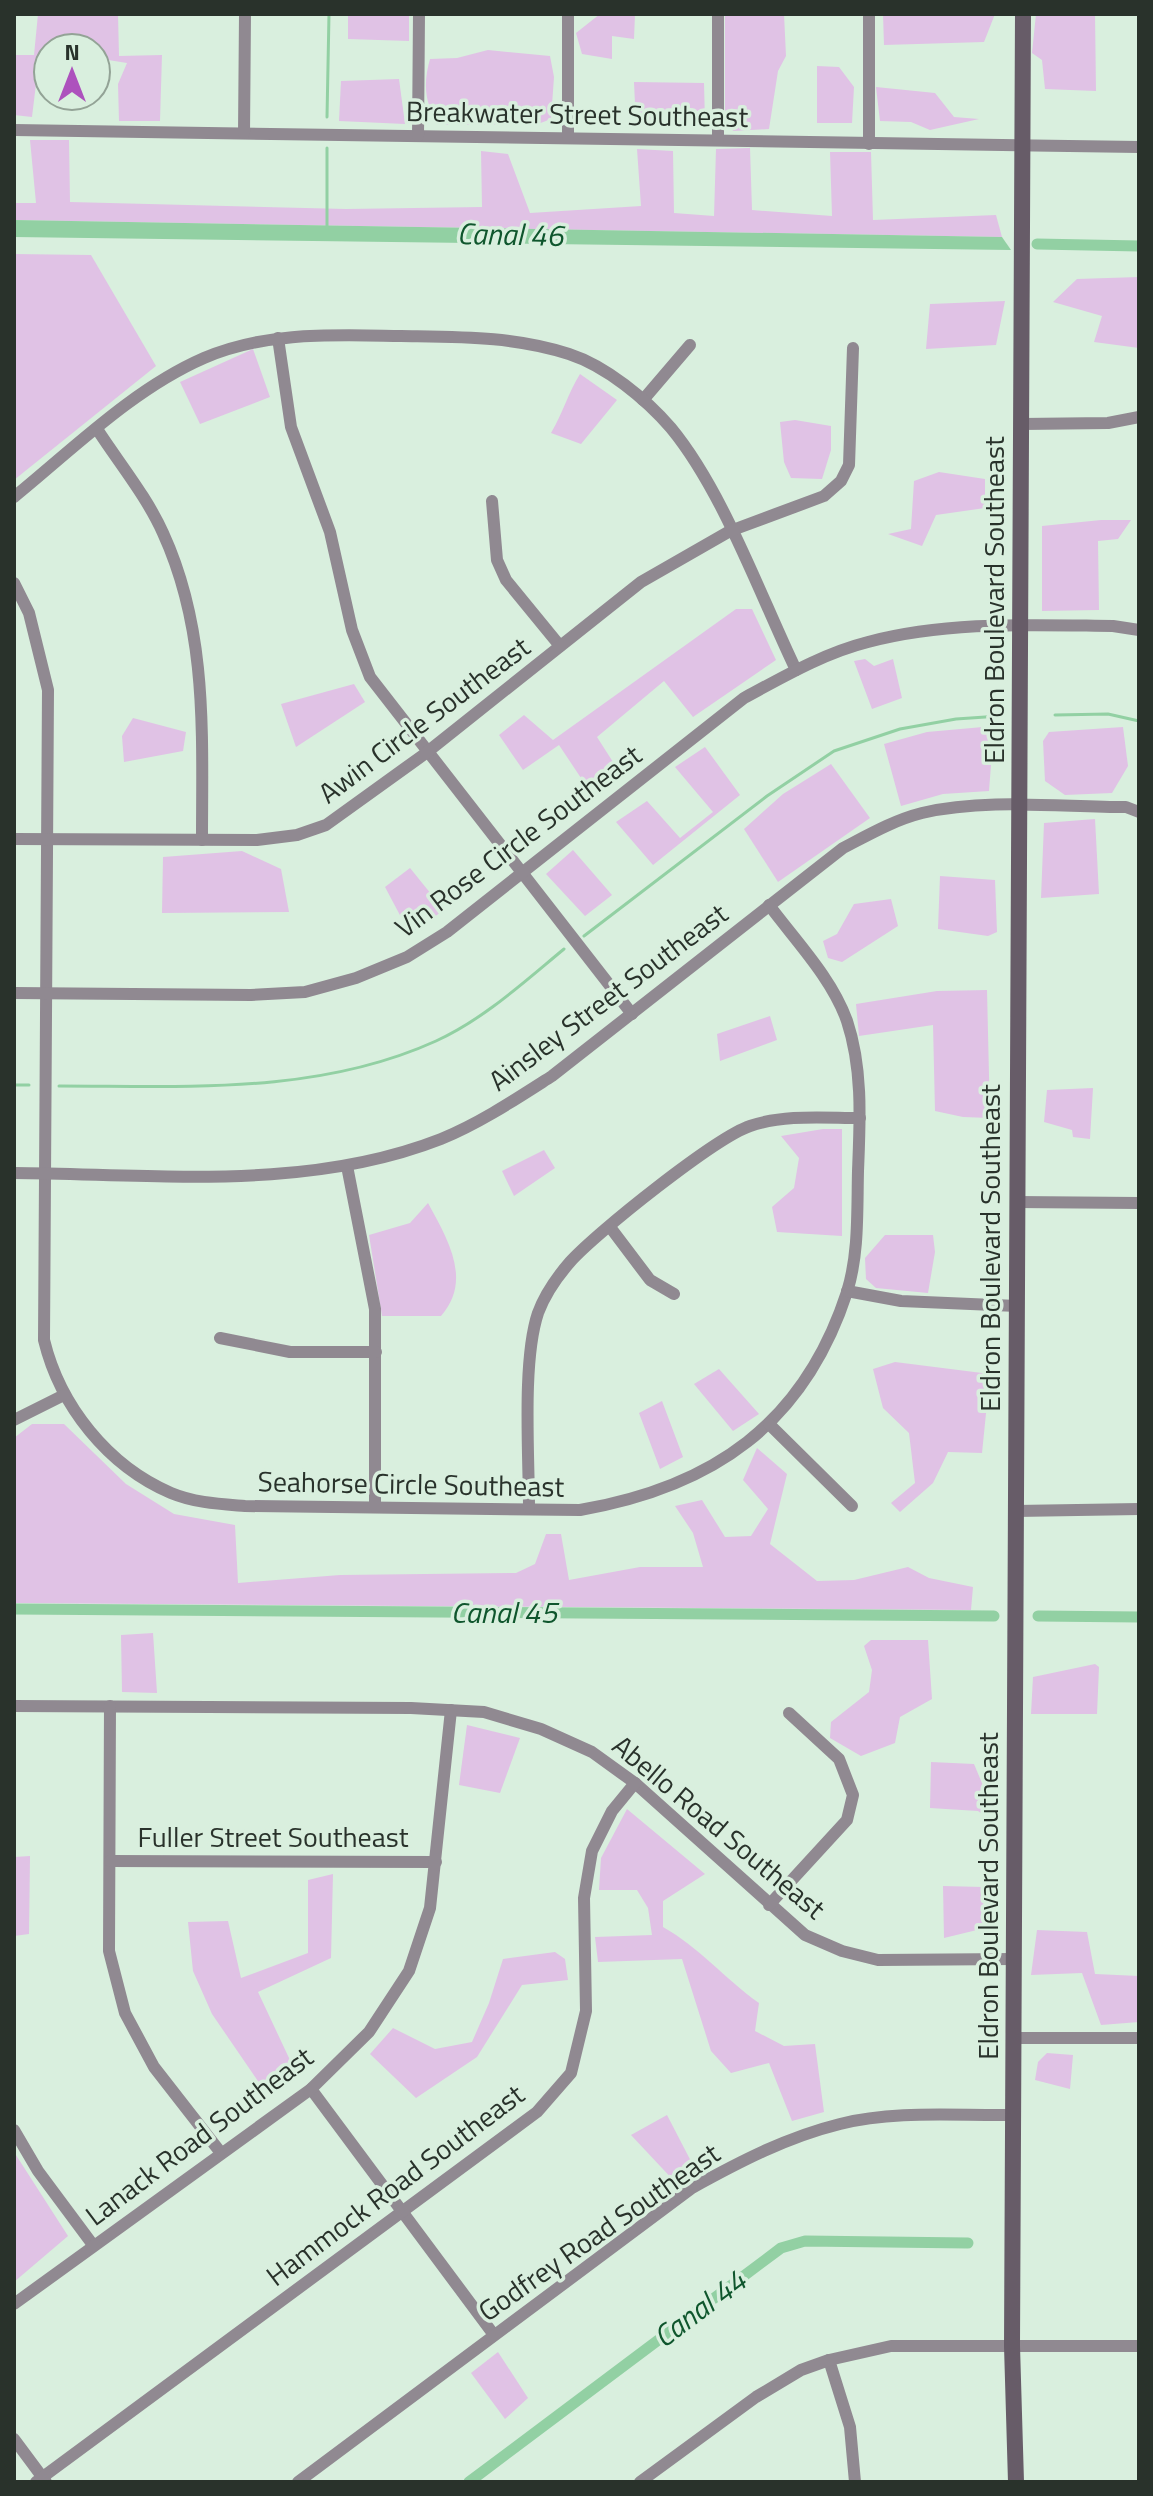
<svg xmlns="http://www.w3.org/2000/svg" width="1153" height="2496" font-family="'Titillium Web',sans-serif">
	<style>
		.green { fill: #e0c2e5 }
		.water { fill: #92d0a3 }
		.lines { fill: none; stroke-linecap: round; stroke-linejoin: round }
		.stream { stroke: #92d0a3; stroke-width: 3 }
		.canal { stroke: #92d0a3; stroke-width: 11 }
		.street { stroke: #908991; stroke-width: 12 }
		.secondary { stroke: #675c68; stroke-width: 16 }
		.labels { text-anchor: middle; stroke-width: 7; stroke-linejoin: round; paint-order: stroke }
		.street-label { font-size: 28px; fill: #29322b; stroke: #d9efde }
		.water-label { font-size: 30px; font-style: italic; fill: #0f562d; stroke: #d9efde }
	</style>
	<rect width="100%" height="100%" fill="#d9efde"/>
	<g class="green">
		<path d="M38,14H118L119,56L162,55L160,121H119L118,84L127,63L96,58V48H48V58L39,59L32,117L14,115V55H34Z"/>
		<path d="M348,14H409V41L348,39Z"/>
		<path d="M600,14H635L634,39L612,36V59L582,54L576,33Z"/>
		<path d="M725,14H784L786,56L778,71L769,129L733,131L725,120Z"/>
		<path d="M883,14H995L984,42L884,45Z"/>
		<path d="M1036,14H1095L1096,91L1045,89L1042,60L1032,53Z"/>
		<path d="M488,50L550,56L554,77L551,119L538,124L441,125C424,107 423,83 430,59L457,58Z"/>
		<path d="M817,66L839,67L854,87L852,123H817Z"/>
		<path d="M399,79L405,124L339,121L341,81Z"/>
		<path d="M634,82L704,83L705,123L636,125Z"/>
		<path d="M876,87L935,93L954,117L979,119L930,130L911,122L880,121Z"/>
		<path d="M30,140H69L70,202L346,209L482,207L481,151L508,154L530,213L641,206L637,149L673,151L674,213L714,216L716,149L750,148L752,210L832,216L830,152H871L873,220L996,215L1002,237L14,220V203H36Z"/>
		<path d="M14,254L91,255L156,366L14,480Z"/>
		<path d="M1139,277V348L1094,342L1102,316L1053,302L1077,279Z"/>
		<path d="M1005,301L996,345L926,349L930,304Z"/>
		<path d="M253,349L270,397L200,424L180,382Z"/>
		<path d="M580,374L617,400L581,444L551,433C563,413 568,393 580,374Z"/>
		<path d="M795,420L831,426V450L822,479L791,478L784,462L780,422Z"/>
		<path d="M939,472L985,479V508L936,515L922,546L888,534L911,529L914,481Z"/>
		<path d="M1101,520H1131L1118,539L1098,541L1099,610L1042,611V526Z"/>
		<path d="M736,609H752L776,660L693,717L664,681L597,737L622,776L593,796L559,745L523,770L499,735L524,715L553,740Z"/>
		<path d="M865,659L874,666L893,659L902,698L872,709L854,661Z"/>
		<path d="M354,684L365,702L296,747L281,704Z"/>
		<path d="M133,718L186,732L183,751L124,762L122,736Z"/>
		<path d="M994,726L989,791L943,794L901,806L884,744L927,732Z"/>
		<path d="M1123,727L1128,766L1112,793L1065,795L1045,781L1043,741L1049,732Z"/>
		<path d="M705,747L740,795L653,865L616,822L647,801L680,838L713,812L675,767Z"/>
		<path d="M831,764L870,818L778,882L744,829L783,794Z"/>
		<path d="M1095,819L1099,894L1041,898L1044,823Z"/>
		<path d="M573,850L612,895L585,916L546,874Z"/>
		<path d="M242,851L281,869L289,912L162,913L163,857Z"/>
		<path d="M410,868L444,910L410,934L385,887Z"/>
		<path d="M940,876L995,880L997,932L988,936L938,929Z"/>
		<path d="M891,899L898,926L842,962L828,958L823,941L837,934L854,904Z"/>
		<path d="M987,990L990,1118L963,1117L935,1111L933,1025L859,1036L856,1004L937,991Z"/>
		<path d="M770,1016L777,1040L720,1061L717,1034Z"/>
		<path d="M1093,1088L1090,1139L1073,1137L1072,1130L1044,1122L1047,1090Z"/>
		<path d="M823,1129H842V1236L777,1232L772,1207L794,1188L799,1158L781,1136Z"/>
		<path d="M544,1150L555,1168L514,1196L502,1171Z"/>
		<path d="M428,1203C447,1238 473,1280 441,1316H382L369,1235L410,1223Z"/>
		<path d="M885,1235H933L935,1252L928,1293L876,1288L866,1279L865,1258Z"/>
		<path d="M895,1362L990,1374L982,1453L948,1452L933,1483L900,1512L891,1503L915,1483L909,1433L883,1408L873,1369Z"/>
		<path d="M719,1369L759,1414L733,1431L694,1384Z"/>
		<path d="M662,1401L683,1457L660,1469L639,1413Z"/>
		<path d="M32,1424H64L126,1484L174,1514L235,1525L238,1583L340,1575L516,1573L535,1564L546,1534H561L569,1580L640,1567H703L693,1533L675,1506L702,1500L725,1537L751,1536L768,1509L743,1480L757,1448L787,1474L770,1544L817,1581L854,1580L908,1567L929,1578L973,1587L971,1610L14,1603V1438Z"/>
		<path d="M153,1633L157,1693L122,1692L121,1635Z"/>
		<path d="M871,1640H928L932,1699L900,1717L895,1743L861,1756L830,1738L831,1722L869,1692L872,1670L864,1646Z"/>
		<path d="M1095,1664L1099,1667L1097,1714H1031L1033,1677Z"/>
		<path d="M467,1725L520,1738L500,1793L459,1785Z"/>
		<path d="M931,1762L974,1764L992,1807L985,1816L978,1811L930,1808Z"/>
		<path d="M627,1809L705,1874L663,1901V1927C699,1947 725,1979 759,2003L755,2031L784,2046L815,2044L824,2112L792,2121L769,2063L731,2073L711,2051L682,1959L598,1962L595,1937L652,1935L648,1908L637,1890H599L601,1858Z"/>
		<path d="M30,1856L29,1934L14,1936V1857Z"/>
		<path d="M333,1874L331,1958L258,1992L297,2075L262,2087L212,2014L193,1971L188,1922L228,1921L241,1978L308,1953V1880Z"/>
		<path d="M943,1886L983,1887L984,1922L977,1930L944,1938Z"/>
		<path d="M1037,1930L1087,1932L1095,1974L1139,1976V2022L1101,2025L1082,1973L1031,1975Z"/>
		<path d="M555,1952L565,1959L568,1980L522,1985L477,2057L416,2098L370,2054L393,2028L435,2049L472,2042L489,2003L503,1959Z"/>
		<path d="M1047,2053L1073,2055L1070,2089L1035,2080L1038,2062Z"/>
		<path d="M667,2115L695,2169L676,2183L631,2135Z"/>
		<path d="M14,2152L68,2236L14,2282Z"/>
		<path d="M498,2352L528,2398L505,2419L471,2373Z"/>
	</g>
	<path class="water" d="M14,220L1002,237L1011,250L14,237Z"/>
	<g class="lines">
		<g class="stream">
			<path d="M327,117L329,14"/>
			<path d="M327,148V228"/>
			<path d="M1055,715L1108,714L1139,721"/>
			<path d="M584,936L767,796L834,751L900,729L956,719L1000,716"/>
			<path d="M14,1085H29"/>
			<path d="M59,1086C186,1086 317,1095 436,1041C484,1019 524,982 564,949"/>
		</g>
		<g class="canal">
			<path d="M1037,244L1139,246"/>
			<path d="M14,1609L994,1616"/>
			<path d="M1038,1616L1139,1617"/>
			<path d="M469,2482L781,2248L805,2241L968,2243"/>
		</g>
		<g class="street">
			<path d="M869,14V144"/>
			<path d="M14,130L1139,147"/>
			<path d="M244,133L245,14"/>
			<path d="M418,136L419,14"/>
			<path d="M568,137V14"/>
			<path d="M718,140V14"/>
			<path d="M278,338L291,427L330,532L352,630L370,677L632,1014"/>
			<path d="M643,400L690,345"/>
			<path d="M1022,424L1108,423L1139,417"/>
			<path d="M97,429C119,463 147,497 163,533C208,631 202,734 202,840"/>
			<path d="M14,497C73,449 133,389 204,358C267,331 334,335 401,336C458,337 514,336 569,354C606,366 646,399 671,428C723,491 760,595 796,670"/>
			<path d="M492,501L497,560L506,580L560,646"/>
			<path d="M14,583L29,613L48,690L44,1340C60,1406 108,1466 171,1493C195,1503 220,1504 245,1506L580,1510C713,1487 804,1424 847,1292C859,1254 857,1211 858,1171C860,1121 863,1069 847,1021C832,978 795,940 769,905"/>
			<path d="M14,839L257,840L297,835L326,825L426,753L641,582L730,531L824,496L841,481L849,465L853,348"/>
			<path d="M14,993L251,995L305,992L356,978L407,957L447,932L744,698C783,677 824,653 868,642C948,621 1030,625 1113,626L1139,630"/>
			<path d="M347,1166L375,1309V1507"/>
			<path d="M14,1173C155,1174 306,1192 441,1139C480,1123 516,1099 552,1076L843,848C868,835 894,820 922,813C987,798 1060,807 1126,807L1139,812"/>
			<path d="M1016,1202L1139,1203"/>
			<path d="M610,1227L650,1280L674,1294"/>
			<path d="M847,1291L901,1301L1017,1306"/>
			<path d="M220,1338L290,1352H376"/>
			<path d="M14,1420L64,1395"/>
			<path d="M769,1424L852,1506"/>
			<path d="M529,1508C529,1456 522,1361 538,1313C545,1294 557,1277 570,1262C597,1232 715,1138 750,1126C785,1114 824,1118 860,1118"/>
			<path d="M1015,1511L1139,1509"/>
			<path d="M14,1706L411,1708L484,1712L541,1729L592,1752L635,1783L805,1935L842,1951L878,1960L1014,1959"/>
			<path d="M110,1706L109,1951L125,2013L154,2067L221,2153"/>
			<path d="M110,1861L436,1862"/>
			<path d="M769,1905L847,1820L853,1795L839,1759L789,1713"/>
			<path d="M1014,2038H1139"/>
			<path d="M311,2089L494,2335"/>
			<path d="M14,2130L38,2171L93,2245"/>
			<path d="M14,2304L311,2089L369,2032L409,1971L430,1908L451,1710"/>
			<path d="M829,2360L850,2427L855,2482"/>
			<path d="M14,2439L46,2482"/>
			<path d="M36,2482L537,2112L571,2073L586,2011L584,1898L592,1851L612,1811L635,1783"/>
			<path d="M298,2482L692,2188C739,2162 787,2137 840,2124C895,2110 957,2116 1013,2115"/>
			<path d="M640,2482L756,2397L801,2370L829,2360L891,2346H1139"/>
		</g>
		<path class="secondary" d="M1016,2482L1012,2346L1023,14"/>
	</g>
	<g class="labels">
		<g class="street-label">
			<text transform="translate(577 114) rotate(1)" y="10">Breakwater Street Southeast</text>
			<text transform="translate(994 600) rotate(-90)" y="10">Eldron Boulevard Southeast</text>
			<text transform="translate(424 720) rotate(-37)" y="10">Awin Circle Southeast</text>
			<text transform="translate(518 841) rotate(-37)" y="10">Vin Rose Circle Southeast</text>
			<text transform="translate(608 997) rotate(-37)" y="10">Ainsley Street Southeast</text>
			<text transform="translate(990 1248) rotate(-90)" y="10">Eldron Boulevard Southeast</text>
			<text transform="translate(411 1484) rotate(1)" y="10">Seahorse Circle Southeast</text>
			<text transform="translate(719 1827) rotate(40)" y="10">Abello Road Southeast</text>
			<text x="273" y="1847">Fuller Street Southeast</text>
			<text transform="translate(988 1896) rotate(-90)" y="10">Eldron Boulevard Southeast</text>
			<text transform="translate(199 2136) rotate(-37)" y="10">Lanack Road Southeast</text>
			<text transform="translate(395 2185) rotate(-37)" y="10">Hammock Road Southeast</text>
			<text transform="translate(599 2232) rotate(-35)" y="10">Godfrey Road Southeast</text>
		</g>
		<g class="water-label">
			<text transform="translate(510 235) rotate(1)" y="10">Canal 46</text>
			<text x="504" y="1623">Canal 45</text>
			<text transform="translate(700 2309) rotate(-37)" y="10">Canal 44</text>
		</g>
	</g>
	<rect width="1153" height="2496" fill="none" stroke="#29322b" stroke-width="32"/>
	<g transform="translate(72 72)"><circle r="38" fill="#d9efde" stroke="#93a396" stroke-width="2"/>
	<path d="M0-6L14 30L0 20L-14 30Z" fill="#ad52bd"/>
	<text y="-12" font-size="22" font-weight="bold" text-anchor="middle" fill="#29322b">N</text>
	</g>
</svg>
